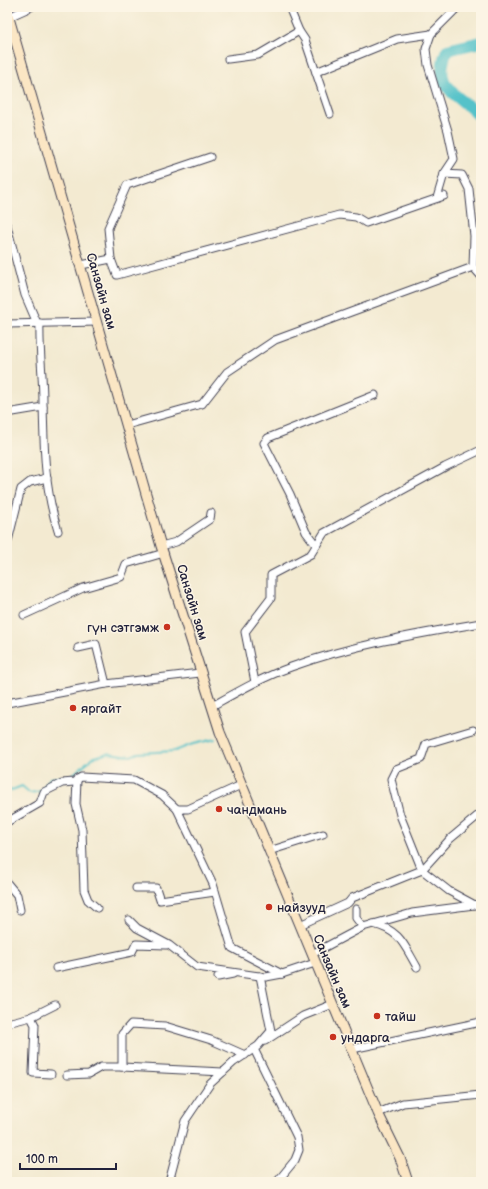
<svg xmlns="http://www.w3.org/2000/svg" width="488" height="1189" font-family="'Balsamiq Sans',sans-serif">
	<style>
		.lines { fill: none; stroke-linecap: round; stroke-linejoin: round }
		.stream { stroke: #54c2c9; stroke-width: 2 }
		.river { stroke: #54c2c9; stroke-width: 12 }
		.street-casing { stroke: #414052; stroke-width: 9 }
		.secondary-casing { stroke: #414052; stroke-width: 11 }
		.street { stroke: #fff; stroke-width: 7 }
		.secondary { stroke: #fbe6c4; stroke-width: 9 }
		.poi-dot { fill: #c8321e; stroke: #fcf5e5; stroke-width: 1.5 }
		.labels { text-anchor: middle; stroke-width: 3; stroke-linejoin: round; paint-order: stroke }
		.street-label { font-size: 13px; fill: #22223b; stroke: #fcf5e5 }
		.poi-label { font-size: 13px; fill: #22223b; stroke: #fcf5e5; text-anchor: start }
	</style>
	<rect width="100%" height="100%" fill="#fcf5e5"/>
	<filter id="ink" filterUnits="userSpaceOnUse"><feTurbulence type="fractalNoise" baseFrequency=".025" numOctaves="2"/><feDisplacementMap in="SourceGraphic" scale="8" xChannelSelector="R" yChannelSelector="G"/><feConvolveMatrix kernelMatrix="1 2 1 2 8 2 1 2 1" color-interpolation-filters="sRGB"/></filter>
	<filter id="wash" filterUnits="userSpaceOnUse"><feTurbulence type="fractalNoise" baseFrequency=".012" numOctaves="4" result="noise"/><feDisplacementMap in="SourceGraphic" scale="16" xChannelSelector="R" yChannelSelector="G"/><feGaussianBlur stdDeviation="0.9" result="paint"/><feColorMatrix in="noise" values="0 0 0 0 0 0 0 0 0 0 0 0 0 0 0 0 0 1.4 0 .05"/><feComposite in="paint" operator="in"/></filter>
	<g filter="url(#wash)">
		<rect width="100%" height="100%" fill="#f3ead1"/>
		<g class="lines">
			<path class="stream" d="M7,792L22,786L30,793L41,791L50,778L70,777L92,758L108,753L131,756L138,753L175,751L193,744L215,739"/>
			<path class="river" d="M481,42L447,50C430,91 461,94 481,118"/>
		</g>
	</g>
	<g filter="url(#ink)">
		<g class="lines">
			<defs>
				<g id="street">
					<path d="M9,17L31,7"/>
					<path d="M299,31L305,40L330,114"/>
					<path d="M228,59L258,55L299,31L289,7"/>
					<path d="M316,72L397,39L431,34"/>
					<path d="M210,157L127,185L108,228L111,259L117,275L339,215L356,217L366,223L444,196"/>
					<path d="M444,174L462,175L469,189L474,236L473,267L481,276"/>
					<path d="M437,198L444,174L454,159L448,131L428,65L426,49L431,34L458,7"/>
					<path d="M7,226L25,295L37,323"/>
					<path d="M81,265L111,259"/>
					<path d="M40,323C39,350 43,375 43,402C44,448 44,487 58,531"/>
					<path d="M7,324L97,322"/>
					<path d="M7,413L43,407"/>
					<path d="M127,425L202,404L227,372L275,340L473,267"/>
					<path d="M7,545L21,489L30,482L47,478"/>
					<path d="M316,545L306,532L290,494L264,443L268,438L375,395"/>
					<path d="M161,546L176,542L210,519L211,513"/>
					<path d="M24,615L83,588L121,577L126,564L164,553"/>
					<path d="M78,648L96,644L106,684"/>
					<path d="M255,682L245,632L271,598V575L311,554L324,533L445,467L481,450"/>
					<path d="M7,703L106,684L200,673"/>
					<path d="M212,706C237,692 263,677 291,667C352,645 417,634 481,623"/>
					<path d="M473,730L426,744L421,759L396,769L391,779L400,815L422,870L449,891L475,905L481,904"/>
					<path d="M77,779L76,804L82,830L84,890L88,900L97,908"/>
					<path d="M177,809L213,884L232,948L282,974"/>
					<path d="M7,822L40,803L44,792L62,783L74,782L81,777L134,780L162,795L177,809H188L241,785"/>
					<path d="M269,851L323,834"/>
					<path d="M7,883L17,895L20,910"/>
					<path d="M136,888H156L160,900L215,892"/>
					<path d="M356,909V918L363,927L412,913L474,905"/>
					<path d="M129,920L137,928L169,945L197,967L266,977L282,974L315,963"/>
					<path d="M373,924C400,930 404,945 417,967"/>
					<path d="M300,925L348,903L352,898L422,870L450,839L481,813"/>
					<path d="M312,954L363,927"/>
					<path d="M56,968L132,952L136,944L166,945"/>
					<path d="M218,977L233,974"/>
					<path d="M31,1017L35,1025L33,1073L51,1074"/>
					<path d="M7,1023L31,1017L55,1005"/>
					<path d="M265,1041L303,1016L333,1004"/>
					<path d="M254,1049L297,1137L299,1150L295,1160L277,1182"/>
					<path d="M352,1049L481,1022"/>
					<path d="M223,1072L122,1067V1034L131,1024L165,1026L211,1040L245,1055"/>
					<path d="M67,1075L89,1074L101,1067H122"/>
					<path d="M378,1113L403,1103L481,1095"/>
					<path d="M169,1182L185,1121L210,1084L234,1062L258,1046L271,1031L260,976"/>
				</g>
				<path id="secondary" d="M7,11L161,546L220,732L378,1113L400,1158L408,1182"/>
			</defs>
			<use href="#street" class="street-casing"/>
			<use href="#secondary" class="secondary-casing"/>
			<use href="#street" class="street"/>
			<use href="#secondary" class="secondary"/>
		</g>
	</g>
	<g class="poi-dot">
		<circle cx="167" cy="627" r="4"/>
		<circle cx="73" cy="708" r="4"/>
		<circle cx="219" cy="809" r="4"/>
		<circle cx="269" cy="907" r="4"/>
		<circle cx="377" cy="1016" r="4"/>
		<circle cx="333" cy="1037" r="4"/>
	</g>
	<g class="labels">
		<g class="street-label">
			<text transform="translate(102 291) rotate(74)" y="5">Санзайн зам</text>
			<text transform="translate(193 602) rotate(73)" y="5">Санзайн зам</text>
			<text transform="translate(333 971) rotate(67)" y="5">Санзайн зам</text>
		</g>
		<g class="poi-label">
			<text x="159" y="632" text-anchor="end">гүн сэтгэмж</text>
			<text x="81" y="713">яргайт</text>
			<text x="227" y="814">чандмань</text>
			<text x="277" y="912">найзууд</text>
			<text x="385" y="1021">тайш</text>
			<text x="341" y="1042">ундарга</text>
		</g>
	</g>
	<rect width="488" height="1189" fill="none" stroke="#fcf5e5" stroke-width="24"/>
	<path d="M20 1163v6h96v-6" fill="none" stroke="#22223b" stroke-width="2"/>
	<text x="26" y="1163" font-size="12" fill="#22223b" stroke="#fcf5e5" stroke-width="3" paint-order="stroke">100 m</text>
</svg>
